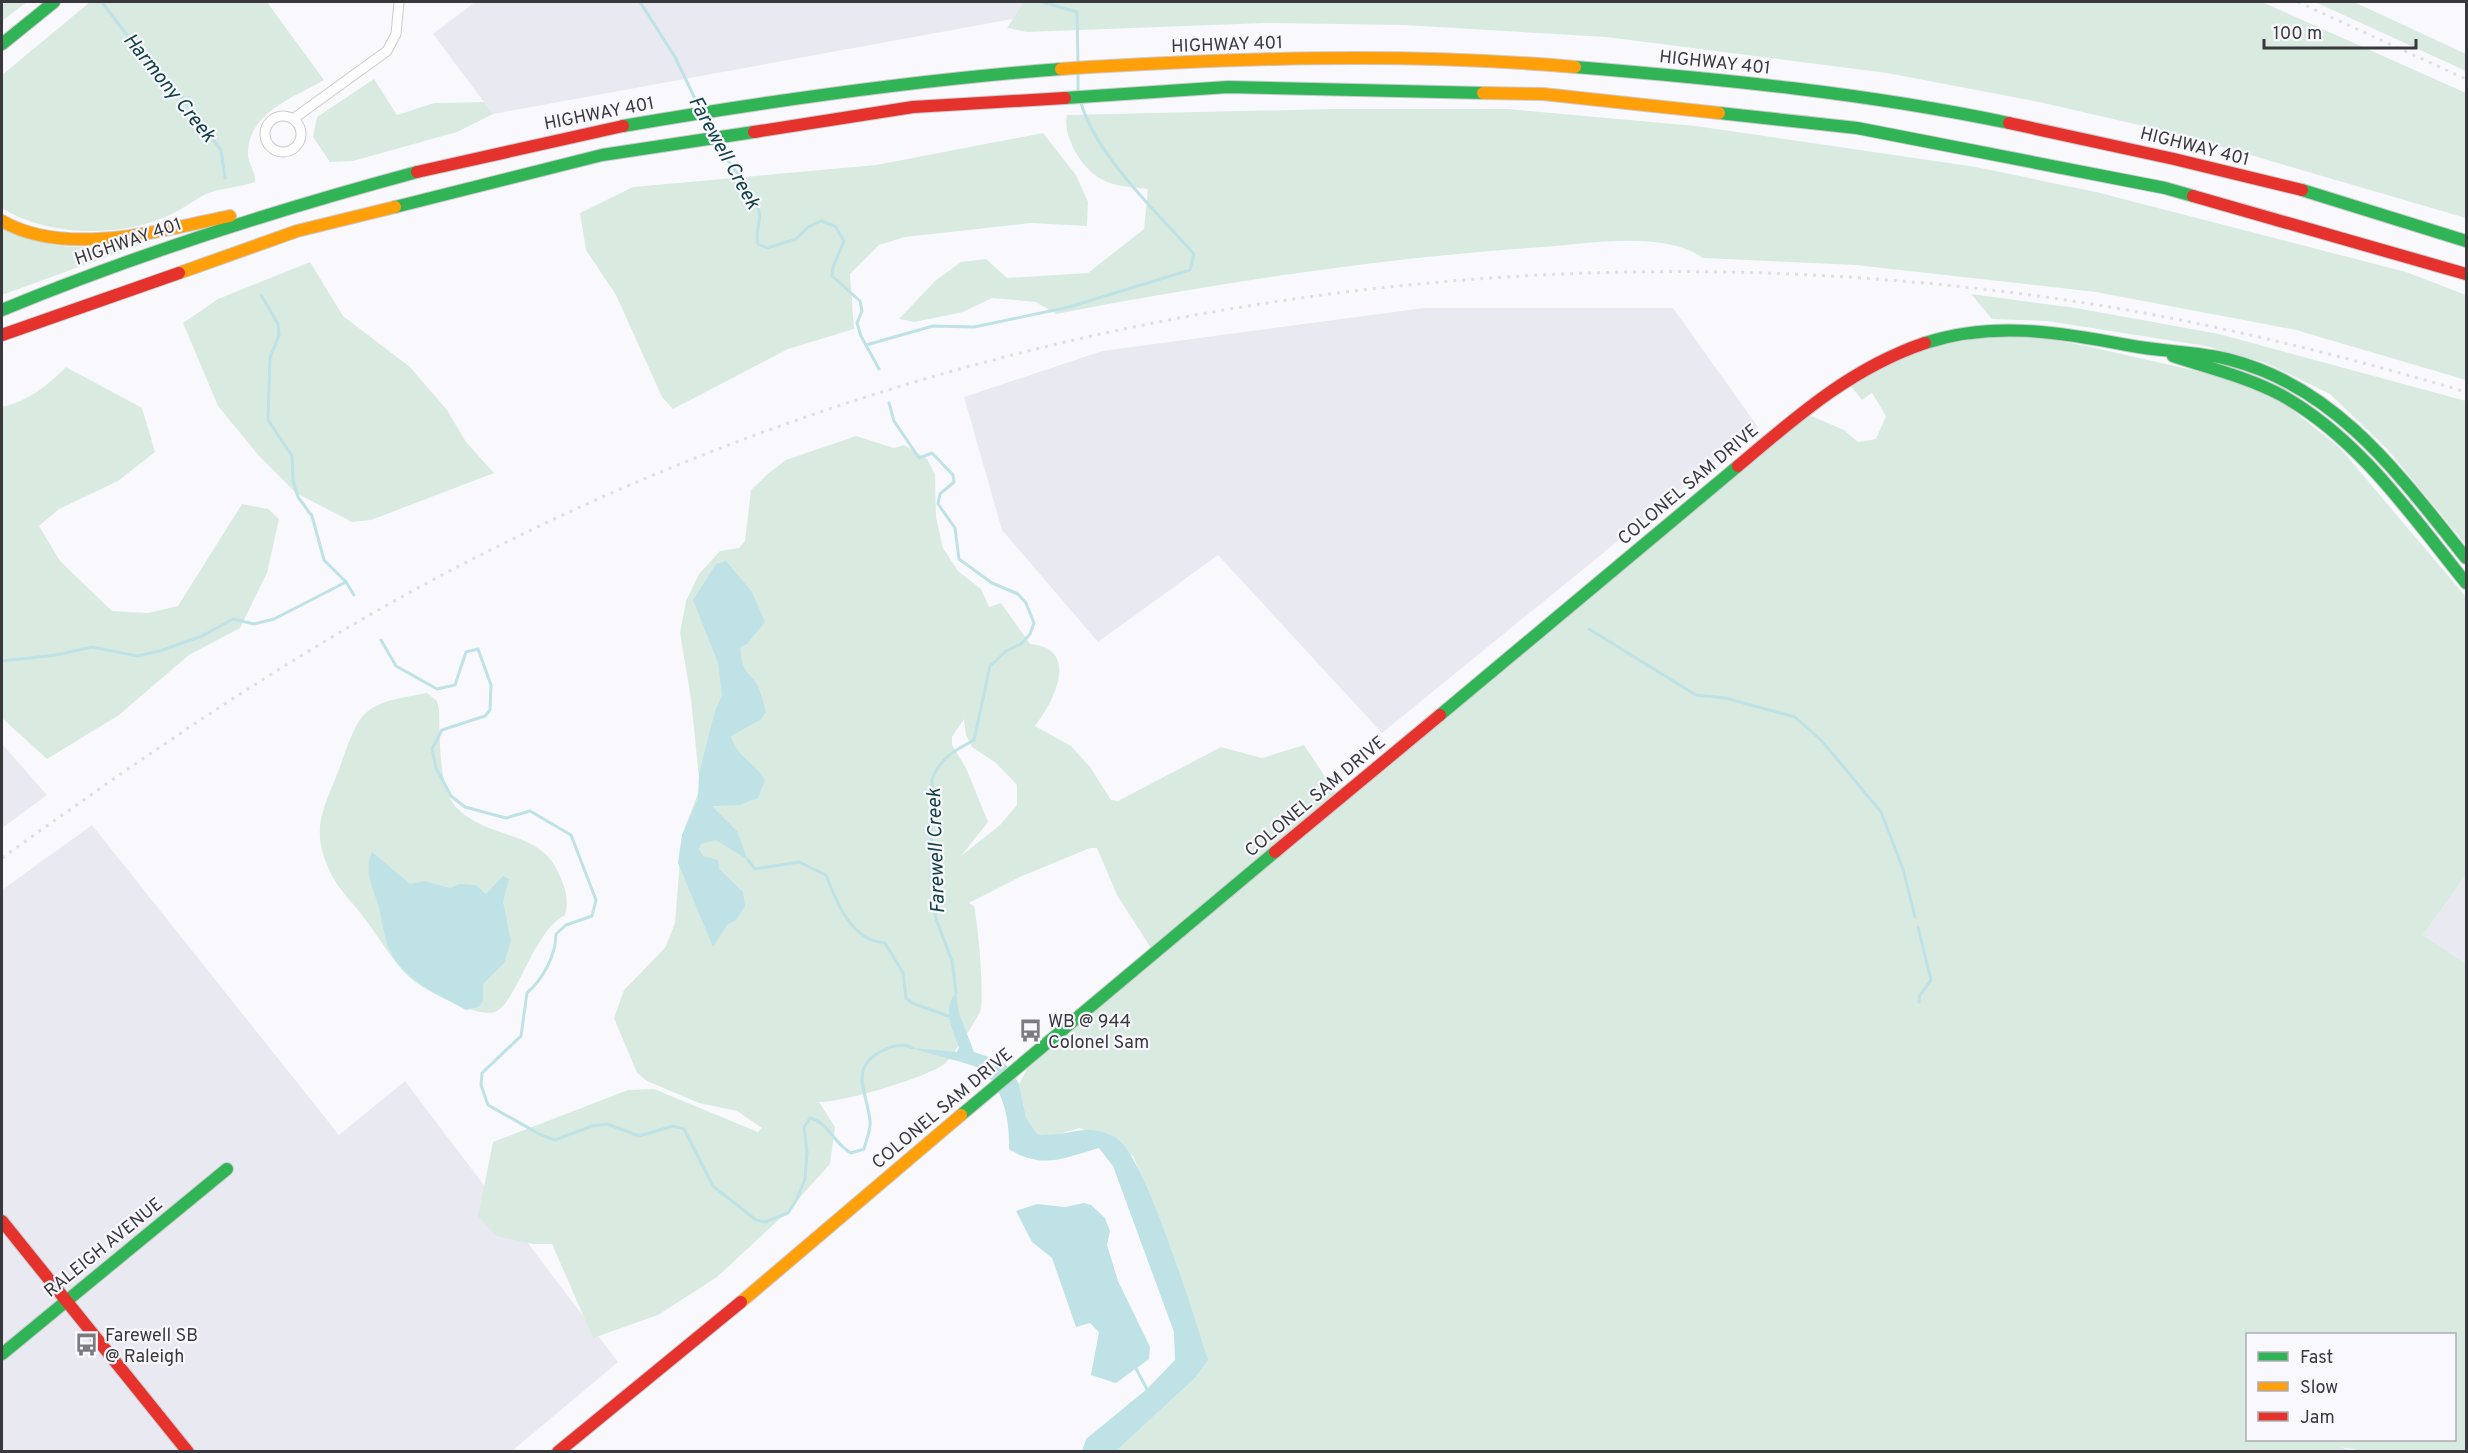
<svg xmlns="http://www.w3.org/2000/svg" width="2468" height="1453" font-family="Overpass,sans-serif">
	<style>
		.built { fill: #e9e9f1 }
		.green { fill: #d9ebe1; fill-rule: evenodd }
		.water { fill: #bee2e6 }
		.lines { fill: none; stroke-linecap: round; stroke-linejoin: round }
		.stream { stroke: #bee2e6; stroke-width: 3 }
		.street-casing { stroke: #cccccf; stroke-width: 11 }
		.fast-casing { stroke: #cccccf; stroke-width: 14 }
		.slow-casing { stroke: #cccccf; stroke-width: 14 }
		.jam-casing { stroke: #cccccf; stroke-width: 14 }
		.street { stroke: #fefeff; stroke-width: 9 }
		.fast { stroke: #30b455; stroke-width: 12 }
		.slow { stroke: #ff9f0a; stroke-width: 12 }
		.jam { stroke: #e5322d; stroke-width: 12 }
		.rail { stroke: #dfdfdf; stroke-width: 3; stroke-dasharray: 3 6; stroke-linecap: butt }
		.labels { text-anchor: middle; stroke-width: 4.5; stroke-linejoin: round; paint-order: stroke }
		.street-label { font-size: 18px; fill: #39393d; stroke: #f8f8fe }
		.poi-label { font-size: 18px; fill: #39393d; stroke: #f8f8fe; text-anchor: start }
		.water-label { font-size: 20px; font-style: italic; fill: #114145; stroke: #f8f8fe }
	</style>
	<rect width="100%" height="100%" fill="#f9f9fd"/>
	<g class="built">
		<path d="M475,2H1031L1040,14L493,114L433,34Z"/>
		<path d="M1424,308H1673L1758,427L1382,733L1218,555L1098,642L1002,530L964,397L1102,351Z"/>
		<path d="M2,744L47,795L2,828Z"/>
		<path d="M92,825L339,1135L405,1081L618,1362L512,1451H2V890Z"/>
		<path d="M2466,875V964L2423,935Z"/>
	</g>
	<g class="green">
		<path d="M2,2H27L2,21Z"/>
		<path d="M90,2H267L324,80C293,98 247,113 248,155C249,165 256,172 255,182C240,187 221,188 206,194C194,200 183,209 170,215C121,238 48,237 2,208V75Z"/>
		<path d="M1024,2H2262L2466,93V218L2178,134L2039,102L1887,73L1606,37L1404,25L1266,23L1027,32L1007,28Z"/>
		<path d="M2315,2H2354L2466,54V71Z"/>
		<path d="M374,79L397,115L434,103L484,102L493,114L457,132L353,161L330,162L313,137L317,117Z"/>
		<path d="M1332,109H1508L1696,126L1976,167L2096,192L2406,272L2466,295V380L2296,330L2096,292L1856,265L1703,258C1663,230 1590,244 1543,247C1379,258 1217,283 1056,314L1036,302L992,298L963,312L915,322L899,319L935,281L961,262L986,259L1007,278L1088,273L1144,229L1148,189C1132,187 1116,187 1101,179C1082,169 1062,136 1067,115Z"/>
		<path d="M1043,133L1076,175L1088,202L1087,226L1031,223L905,237L879,245L850,274L854,329L788,349L673,409L662,397L616,295L586,250L580,213L633,187L876,165Z"/>
		<path d="M2,227C53,252 83,250 138,240L142,244L2,295Z"/>
		<path d="M310,262L343,316L410,367L447,410L466,442L494,473L371,520L352,522L296,493L259,456L218,406L183,323L218,299Z"/>
		<path d="M1971,294L2076,308L2219,334L2466,401V545L2388,450L2330,394L2266,363L2206,346L2047,321L1992,319Z"/>
		<path d="M2010,337L2050,339L2086,346L2219,376L2255,389L2290,408L2340,448L2466,597V875L2423,935L2466,964V1451L2368,1452L2340,1447L2352,1451H1116L1195,1378L1207,1360L1170,1247L1133,1156L1080,1128L1052,1136L1037,1134L1026,1117L1019,1084L1033,1058L1156,956L1117,895L1097,848H1090L1022,876L969,903L974,906C978,923 985,999 980,1012C975,1022 951,1060 943,1065C922,1079 844,1102 819,1102L835,1127L830,1164L784,1215L717,1277L658,1315L593,1338L552,1244H533L496,1236L478,1216L493,1142L628,1090L654,1089L758,1132L762,1128L737,1111L699,1103L647,1081L637,1073L614,1018L624,990L665,948L675,923L682,835L700,788L691,699L680,633L686,601L699,574L720,551L739,548L745,541L751,490L770,472L786,460L856,436L894,448L904,445L927,459L935,474L936,517L943,548L958,571L981,589L989,607L1001,603L1030,644C1081,648 1054,702 1035,726L1071,746L1090,767L1111,800L1118,801L1221,747L1262,758L1304,745L1338,796L1809,415L1844,430L1858,442L1876,439L1886,416L1872,393L1862,400L1849,384C1899,353 1951,338 2010,337ZM964,719L966,735L972,747L996,763L1017,785V805L1000,825L961,856L988,822L966,768L952,745V737ZM2248,1334H2454V1440H2248Z"/>
		<path d="M66,367L142,408L155,452L118,481L59,509L39,526L60,561L112,611L148,613L178,606L242,504L268,509L279,519L267,573L240,628L189,655L119,715L47,759L2,718V407C28,401 47,386 66,367Z"/>
		<path d="M427,693L437,701L439,709C440,735 438,788 456,807C490,842 541,828 560,876C566,891 569,899 565,915C533,931 516,1005 495,1012C476,1018 423,990 409,977C392,961 379,937 365,919C355,905 340,891 332,876C327,866 320,848 320,837C318,814 332,788 340,767C361,707 363,704 427,693Z"/>
	</g>
	<g class="water">
		<path d="M726,561L752,592L765,622L747,644L740,647C742,665 742,667 754,680C760,687 763,703 766,712L760,720L731,736C735,755 755,763 765,780L758,798L739,805L712,806L737,831L748,860L716,840L701,844L699,849L703,856L718,860L719,869L743,892L745,906L736,920L727,925L713,947L678,863L682,835L698,799L699,774L715,711L722,695L718,663L693,600L716,564Z"/>
		<path d="M372,852L410,884L424,881L450,888L460,884L476,885L486,894L503,876L509,879L503,902L511,941L504,963L483,984V1001L478,1007L466,1010C440,995 404,981 390,951C383,936 382,917 377,901C371,884 364,870 372,852Z"/>
		<path d="M956,992L959,1013L974,1052L1003,1062L1013,1073L1019,1084L1026,1117L1037,1134C1066,1139 1086,1120 1116,1138C1146,1156 1195,1321 1208,1360L1195,1378L1116,1451H1082L1086,1439L1147,1389L1175,1360L1174,1332L1113,1166L1099,1148C1064,1158 1042,1170 1009,1149C1010,1122 1004,1087 980,1069C972,1063 929,1055 913,1048L957,1052L959,1047C952,1028 942,1011 956,992Z"/>
		<path d="M1084,1203L1091,1205L1105,1218L1110,1231L1107,1245L1118,1281L1150,1347L1149,1359L1116,1383L1091,1375L1099,1332L1090,1323L1076,1327L1052,1258L1032,1242L1016,1211L1037,1204L1065,1207Z"/>
	</g>
	<g class="lines">
		<g class="stream">
			<path d="M102,2L130,39L181,96L221,150L225,178"/>
			<path d="M640,2L675,57L699,107"/>
			<path d="M1042,2L1077,12L1078,64"/>
			<path d="M1078,73V91"/>
			<path d="M705,118L712,134"/>
			<path d="M716,142C728,166 752,185 759,211C762,222 754,233 758,244L767,248L796,239L808,227L821,221L835,226L844,241L833,267L832,276L860,301L862,311L857,323L861,336L879,369"/>
			<path d="M261,295L278,324L279,335L270,358L268,420L292,456L293,481L298,497L312,516L324,560L346,582L354,595"/>
			<path d="M866,345L933,326L974,327L1069,307L1190,270L1194,254C1156,211 1097,157 1081,103"/>
			<path d="M889,403L894,421L919,458L932,453L953,475L954,482L940,494L938,504L955,528L959,559L992,583L1018,594L1026,603L1034,623L1030,634L1021,644L1006,651L990,666L974,740C954,751 941,757 932,779L931,875L936,919L952,961L956,992"/>
			<path d="M1589,629L1696,695L1725,698L1795,717L1822,741L1881,812L1903,869L1915,917"/>
			<path d="M381,640L396,666L437,689L455,685L466,652L478,649L491,685L490,710L485,716L442,730L432,749L436,768L451,796L465,807L506,818L530,811L571,835L596,900L592,916L566,925L556,934C556,955 543,979 527,993L521,1036L482,1073L481,1085L488,1105L541,1135L555,1140L592,1126L607,1124L639,1136L673,1126L684,1129L713,1186L756,1220L765,1222L788,1213L797,1199L805,1179L807,1152L804,1127L810,1118C829,1123 834,1144 851,1153L864,1149C866,1141 871,1130 870,1121C867,1090 847,1066 886,1049C895,1045 905,1044 913,1048"/>
			<path d="M2,661L56,655L92,647L137,656L160,651L202,636L233,619L254,624L274,619L346,582"/>
			<path d="M748,860L755,869L799,862L826,875C836,902 852,941 885,943L903,973L906,998L912,1003L948,1016"/>
			<path d="M1918,927L1931,980L1920,995L1919,1002"/>
			<path d="M1135,1367L1147,1389"/>
		</g>
		<defs>
			<g id="street">
				<circle cx="283" cy="134" r="18"/>
				<path d="M293,119L387,51L396,34L399,2"/>
			</g>
			<g id="fast">
				<path d="M2,44L54,2"/>
				<path d="M1575,67C1721,79 1866,93 2009,123"/>
				<path d="M1065,98L1228,87L1483,93"/>
				<path d="M1719,113L1857,128L2165,188L2193,196"/>
				<path d="M623,126C769,101 914,80 1061,69"/>
				<path d="M2302,190L2466,241"/>
				<path d="M395,207L602,155L754,132"/>
				<path d="M2,310C137,254 276,210 417,172"/>
				<path d="M1925,343C1993,321 2059,332 2127,345C2162,352 2197,351 2231,360C2338,388 2400,476 2466,558"/>
				<path d="M2173,356C2209,368 2247,377 2281,395C2359,438 2411,515 2466,583"/>
				<path d="M1440,715L1738,466"/>
				<path d="M961,1115L1275,852"/>
				<path d="M2,1354L227,1169"/>
			</g>
			<g id="slow">
				<path d="M1061,69C1232,58 1405,52 1575,67"/>
				<path d="M1483,93L1543,94L1719,113"/>
				<path d="M2,221C66,258 163,230 230,216"/>
				<path d="M179,273L297,231L395,207"/>
				<path d="M741,1302L961,1115"/>
			</g>
			<g id="jam">
				<path d="M2009,123L2174,159L2302,190"/>
				<path d="M754,132L913,107L1065,98"/>
				<path d="M417,172L623,126"/>
				<path d="M2193,196L2466,274"/>
				<path d="M2,335L179,273"/>
				<path d="M1738,466C1796,417 1851,368 1925,343"/>
				<path d="M1275,852L1440,715"/>
				<path d="M2,1221L188,1452"/>
				<path d="M558,1452L741,1302"/>
			</g>
		</defs>
		<use href="#street" class="street-casing"/>
		<use href="#fast" class="fast-casing"/>
		<use href="#slow" class="slow-casing"/>
		<use href="#jam" class="jam-casing"/>
		<use href="#street" class="street"/>
		<use href="#fast" class="fast"/>
		<use href="#slow" class="slow"/>
		<use href="#jam" class="jam"/>
		<g class="rail">
			<path d="M2298,2L2466,79"/>
			<path d="M2,858C144,756 287,657 442,575C930,316 1498,221 2045,297C2188,317 2328,351 2466,392"/>
		</g>
	</g>
	<defs>
		<symbol id="bus-bare" viewBox="-9 -9 18 18"><path d="M-5-6H5V4H4V6H2V4H-2V6H-4V4H-5ZM-3.5-4V0h7V-4ZM-3.5 1.2v1.5H-2V1.2ZM2 1.2v1.5H3.5V1.2Z" fill="#7c7c80" stroke="#f8f8fe" stroke-width="2.5" paint-order="stroke"/></symbol>
	</defs>
	<g fill-rule="evenodd">
		<use href="#bus-bare" x="1014" y="1014" width="33" height="33"/>
		<use href="#bus-bare" x="70" y="1328" width="33" height="33"/>
	</g>
	<g class="labels">
		<g class="street-label">
			<text transform="translate(1227 44) rotate(-2)" y="6">HIGHWAY 401</text>
			<text transform="translate(1715 62) rotate(6)" y="6">HIGHWAY 401</text>
			<text transform="translate(599 113) rotate(-11)" y="6">HIGHWAY 401</text>
			<text transform="translate(2195 146) rotate(14)" y="6">HIGHWAY 401</text>
			<text transform="translate(128 241) rotate(-19)" y="6">HIGHWAY 401</text>
			<text transform="translate(1688 484) rotate(-40)" y="6">COLONEL SAM DRIVE</text>
			<text transform="translate(1315 796) rotate(-40)" y="6">COLONEL SAM DRIVE</text>
			<text transform="translate(942 1108) rotate(-40)" y="6">COLONEL SAM DRIVE</text>
			<text transform="translate(103 1247) rotate(-39)" y="6">RALEIGH AVENUE</text>
		</g>
		<g class="poi-label">
			<text x="1048" y="1027">WB @ 944<tspan x="1048" dy="21">Colonel Sam</tspan></text>
			<text x="105" y="1341">Farewell SB<tspan x="105" dy="21">@ Raleigh</tspan></text>
		</g>
		<g class="water-label">
			<text transform="translate(170 87) rotate(51)" y="7">Harmony Creek</text>
			<text transform="translate(725 152) rotate(61)" y="7">Farewell Creek</text>
			<text transform="translate(935 851) rotate(-92)" y="7">Farewell Creek</text>
		</g>
	</g>
	<rect width="2468" height="1453" fill="none" stroke="#39393d" stroke-width="6"/>
	<rect x="2246" y="1333" width="210" height="108" fill="#f8f8fe" stroke="#acacb1" stroke-width="1.5"/>
	<rect x="2258" y="1352" width="30" height="9" fill="#30b455" stroke="#acacb1" stroke-width="1.5"/>
	<text x="2300" y="1363" font-size="18" fill="#39393d">Fast</text>
	<rect x="2258" y="1382" width="30" height="9" fill="#ff9f0a" stroke="#acacb1" stroke-width="1.5"/>
	<text x="2300" y="1393" font-size="18" fill="#39393d">Slow</text>
	<rect x="2258" y="1412" width="30" height="9" fill="#e5322d" stroke="#acacb1" stroke-width="1.5"/>
	<text x="2300" y="1423" font-size="18" fill="#39393d">Jam</text>
	<path d="M2264 39v9h152v-9" fill="none" stroke="#39393d" stroke-width="3"/>
	<text x="2273" y="39" font-size="18" fill="#39393d" stroke="#f8f8fe" stroke-width="4.5" paint-order="stroke">100 m</text>
</svg>
